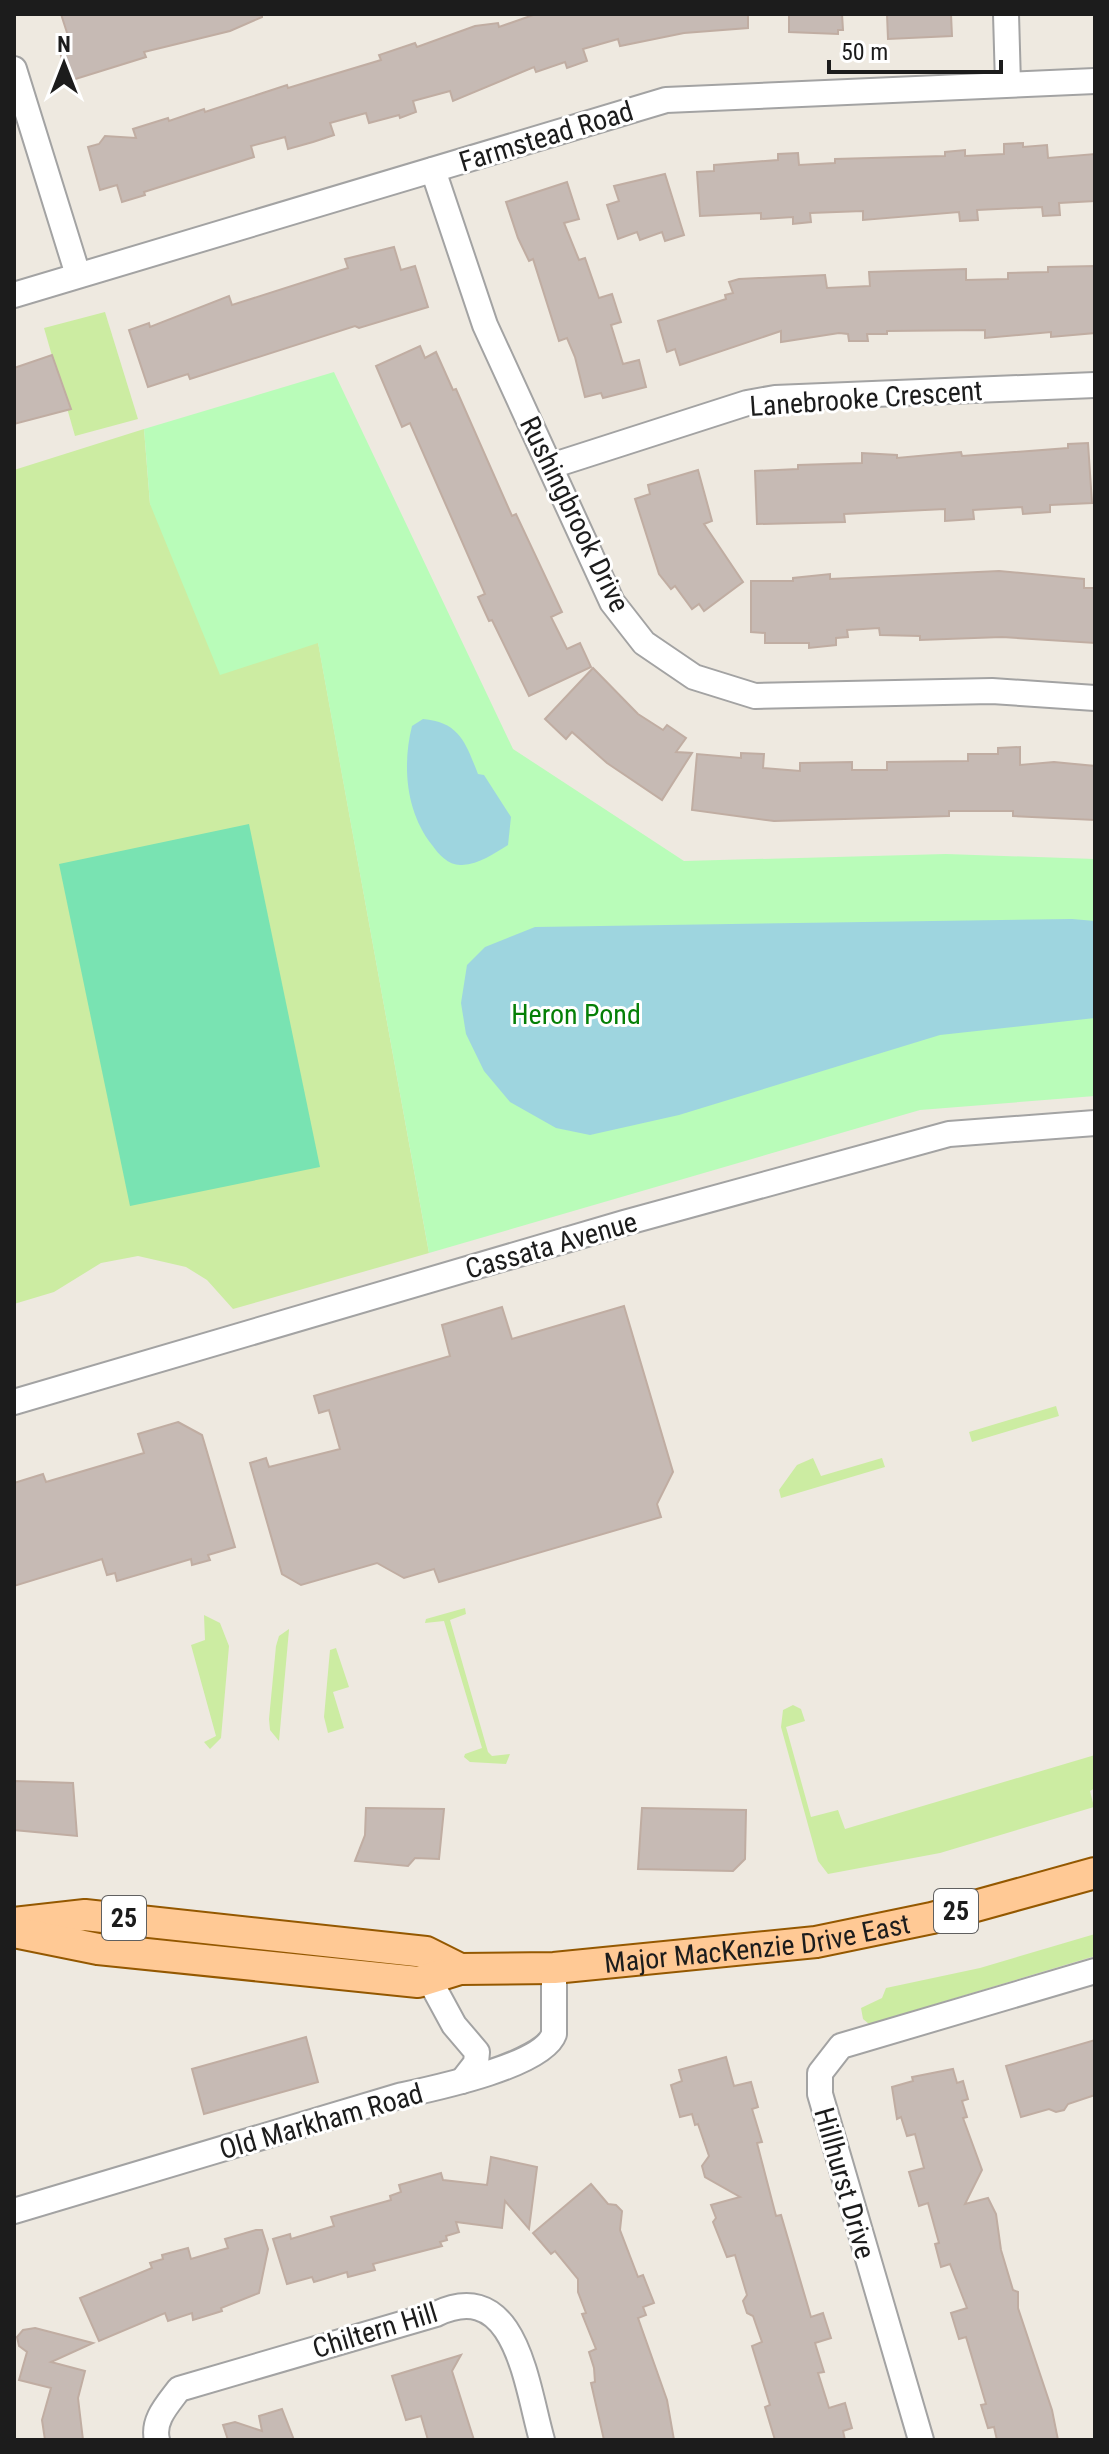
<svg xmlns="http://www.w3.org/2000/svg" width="1109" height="2454" font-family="'Roboto Condensed',sans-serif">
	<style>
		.grass { fill: #cceca2 }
		.park { fill: #b9fcb9 }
		.pitch { fill: #79e3b2 }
		.water { fill: #9ed5df }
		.building { fill: #c6bab4; stroke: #c0ada2; stroke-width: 2 }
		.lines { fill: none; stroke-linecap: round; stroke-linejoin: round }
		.minor-casing { stroke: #a3a3a3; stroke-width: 28 }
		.major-casing { stroke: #945800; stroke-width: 34 }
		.minor { stroke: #fff; stroke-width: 24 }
		.major { stroke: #ffc995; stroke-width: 30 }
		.labels { text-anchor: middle; stroke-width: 6; stroke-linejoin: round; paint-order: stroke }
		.shield { fill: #fff; stroke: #606060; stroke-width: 2 }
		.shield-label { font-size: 26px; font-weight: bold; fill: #1c1c1c }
		.street-label { font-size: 28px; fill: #1c1c1c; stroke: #fff }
		.park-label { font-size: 28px; fill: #057f06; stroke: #fff }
	</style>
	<rect width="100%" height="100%" fill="#eee9e0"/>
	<g class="grass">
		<path d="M105,312L138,419L75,436L44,328Z"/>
		<path d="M144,429L150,504L318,642L429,1253L233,1309L207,1280L186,1267L138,1256L101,1263L54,1292L14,1304V470Z"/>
		<path d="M1056,1406L1059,1416L972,1442L969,1432Z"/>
		<path d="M813,1458L821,1476L882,1458L885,1467L781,1498L779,1490L797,1465Z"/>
		<path d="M465,1608L466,1614L450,1620L488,1752L492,1756L510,1754L506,1764L470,1762L464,1757L465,1754L482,1748L444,1621L425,1623L426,1619Z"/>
		<path d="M204,1615L220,1623L229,1646L221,1738L210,1749L204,1742L216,1736L191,1645L205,1640Z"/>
		<path d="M289,1629V1630L279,1741L270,1730L269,1719L276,1646L279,1636Z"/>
		<path d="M336,1648L349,1687L333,1692L344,1728L328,1733L324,1717L330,1650Z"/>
		<path d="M793,1705L801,1709L805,1721L786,1727L811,1817L838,1810L845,1829L1095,1755V1788L1090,1791L1094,1807L940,1853L828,1874L818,1861L781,1727L783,1710Z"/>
		<path d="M1095,1934V1956L869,2024L863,2019L861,2008L882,1998L886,1988L980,1968Z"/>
	</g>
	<path class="park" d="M334,372L513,749L684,861L946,854L1095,859V1096L920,1110L429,1253L318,643L220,675L150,504L144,429Z"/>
	<path class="pitch" d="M249,824L320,1167L130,1206L59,864Z"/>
	<g class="water">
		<path d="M423,719C460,722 466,744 478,774L484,775L511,817L508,845C493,854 480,864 462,865C449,866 439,855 432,845C406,812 402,766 412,726Z"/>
		<path d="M1072,919L1095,921V1018L940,1035L679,1115L590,1135L556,1128L510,1102L484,1071L466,1034L461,1003L467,965L485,947L535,927Z"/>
	</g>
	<g class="building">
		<path d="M61,14H262V17L230,31L144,52L146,57L69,81L57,43L69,39Z"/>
		<path d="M536,14H748V28L684,33L620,46L618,39L583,49L587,61L567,68L565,62L536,72L534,67L453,101L450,91L413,101L416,112L400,118L399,115L369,123L366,113L330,123L334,135L313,142L288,149L285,137L251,146L254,157L144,192L145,195L122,202L117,185L100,190L88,147L99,144L105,136L136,138L133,129L168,118L169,121L204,109L205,112L287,85L288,88L381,60L379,55L415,43L417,47L475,26L498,23L499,27Z"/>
		<path d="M789,14H842L843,30H838V34L789,32Z"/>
		<path d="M887,14H951L952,36L888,39Z"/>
		<path d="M1023,143V147L1047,145L1048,158L1095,154V201L1059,203L1060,215L1043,216L1042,207L977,210L978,220L960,221L959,212L863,220V211L810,213L811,222L793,224V217L761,219V213L700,216L697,172L714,171V165L778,160V154L798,153L799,165L835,163V159L945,156V152L965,150V156L1004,154V144Z"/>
		<path d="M665,174L684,235L665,241L662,232L640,240L637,232L618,239L607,205L619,201L614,186Z"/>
		<path d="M567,182L579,219L564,223L579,260L585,258L599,298L612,294L621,322L611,325L623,364L639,360L646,387L603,398L601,393L585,397L575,357L567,338L559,341L533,259L529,261L518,238L506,202Z"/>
		<path d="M394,247L401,270L415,266L428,307L359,328L355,326L190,379L188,374L148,387L129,330L149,323L150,327L229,296L232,305L348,268L345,259Z"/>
		<path d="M1095,266V333L1051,337V332L985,338V330L887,331V334H867L868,341H849L848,334L839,333L781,342V331L680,365L675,349L667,352L658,321L726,299L725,295L733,293L729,282L739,279L825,275L827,288L870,286L869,272L966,269V280L1008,279V273L1048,272V267Z"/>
		<path d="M420,346L425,358L436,352L453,390L456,389L512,516L516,514L562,612L551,617L567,649L580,643L591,667L529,696L492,620L489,621L478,597L485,594L410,423L402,427L376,366Z"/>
		<path d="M52,355L71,409L14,424V368Z"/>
		<path d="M1088,443L1092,503L1050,505V512L1023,514L1022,507L973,510L974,519L945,521V509L844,514L845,522L757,524L755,471L798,469V465L862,463V453L897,455V458L961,452L962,456L1068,448V444Z"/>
		<path d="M698,470L712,521L704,524L743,582L704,611L699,604L692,609L675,586L671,589L659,574L635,499L650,494L648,485Z"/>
		<path d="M999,571L1084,579V588H1095V643L1002,637L920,640V636L880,635L879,628L847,630L848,637L836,638V645L809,648V643H765V633L751,632V581H793V578L830,574V579Z"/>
		<path d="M593,668L638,714L663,730L667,725L686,738L676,752L692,753L662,800L607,763L572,732L566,739L545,719Z"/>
		<path d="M1020,747V765L1054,762L1095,766V820L1013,816V811H949V816L774,821L692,810L697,754L741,758V753L764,754L763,768L800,771V763L852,762V770H887V762L968,761V754H998V748Z"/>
		<path d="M624,1306L673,1472L657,1504L661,1517L439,1582L434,1569L404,1578L377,1563L301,1585L282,1574L250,1463L266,1458L269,1467L340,1449L329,1410L319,1413L314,1396L450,1356L442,1325L502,1307L512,1339Z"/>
		<path d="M178,1422L202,1435L235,1547L208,1555L210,1560L192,1565L191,1559L117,1581L115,1573L107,1575L102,1559L14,1586V1483L43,1474L46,1482L144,1453L138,1434Z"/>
		<path d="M14,1781L73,1783L77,1836L14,1830Z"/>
		<path d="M366,1808L444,1809L439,1859L415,1858L408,1866L355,1861L365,1835Z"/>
		<path d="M642,1808L746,1810L745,1859L733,1871L638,1869Z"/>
		<path d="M306,2037L318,2082L204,2114L192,2069Z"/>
		<path d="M1095,2040V2095L1068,2104L1064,2110L1056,2112L1049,2109L1021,2117L1006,2066Z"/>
		<path d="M726,2057L734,2086L751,2082L758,2107L752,2109L762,2142L757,2143L776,2216L781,2215L811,2317L823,2313L831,2338L815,2343L824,2372L818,2373L829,2408L845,2403L852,2428L843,2431L845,2440H775L765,2407L770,2405L752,2346L762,2342L753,2316L747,2313L743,2301L747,2295L735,2255L727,2257L713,2222L716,2218L711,2205L740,2197L705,2177L702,2166L709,2156L698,2124L695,2125L692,2114L680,2117L671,2085L682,2081L679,2070Z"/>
		<path d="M953,2069L957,2083L963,2081L968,2099L962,2101L967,2117L963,2118L982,2170L965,2204L988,2198L996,2214L1001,2250L1013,2290L1018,2292V2308L1052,2410L1058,2440H997L994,2427L988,2428L981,2405L986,2404L966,2337L959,2339L951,2313L967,2308L950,2264L941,2267L935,2244L939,2243L928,2203L919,2206L909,2172L924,2168L915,2134L907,2136L901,2117L897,2119L892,2087L913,2081L912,2077Z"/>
		<path d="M491,2157L537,2167L529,2229L505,2201L502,2228L456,2222L459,2232L446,2236L447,2240L440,2242L442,2246L373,2264L375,2270L348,2277L347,2272L314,2282L312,2277L287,2284L273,2239L290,2234L291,2239L334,2226L331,2217L391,2200L390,2196L401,2192L399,2185L441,2173L443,2180L487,2185Z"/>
		<path d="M591,2184L608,2204L616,2205L622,2211L620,2230L638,2277L643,2275L654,2303L643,2307L646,2315L638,2318L667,2400L674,2440H604L591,2383L595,2382L594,2368L589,2352L596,2349L582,2314L586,2313L578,2292V2279L555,2251L551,2254L533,2233Z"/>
		<path d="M256,2230H262L268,2249L259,2293L221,2308L222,2311L193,2320L192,2313L168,2321L165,2313L99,2341L80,2298L152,2268L150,2263L163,2259L162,2255L188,2248L191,2259L228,2248L225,2239Z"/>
		<path d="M35,2328L93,2343L51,2362L85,2371L78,2398L83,2440H45L42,2420L51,2388L19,2380L27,2352L19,2346L17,2337L23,2330Z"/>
		<path d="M461,2355L452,2371L474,2440H428L421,2416L406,2420L392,2376Z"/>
		<path d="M282,2409L294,2440H228L223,2425L235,2422L262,2431L259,2416Z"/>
	</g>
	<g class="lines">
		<defs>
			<g id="minor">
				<path d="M1006,14L1008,84"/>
				<path d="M14,69L78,275"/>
				<path d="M433,170L485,325L612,602L644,643L694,677L755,696L992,691L1095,698"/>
				<path d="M14,295L666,100L1095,81"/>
				<path d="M551,466L747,403L775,398L1095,385"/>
				<path d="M14,1402L624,1223L949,1134L1095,1123"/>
				<path d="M429,1979L454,2025L477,2052L476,2063L462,2081"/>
				<path d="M14,2211L399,2096C431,2089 543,2066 554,2034V1968"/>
				<path d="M157,2440C152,2420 168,2404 179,2389L436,2314C516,2276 526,2384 542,2440"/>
				<path d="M921,2440L820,2094V2073L841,2046L1095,1971"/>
			</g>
			<g id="major">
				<path d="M14,1923L85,1915L426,1952L460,1969"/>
				<path id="s1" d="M14,1932L98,1949L418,1982L460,1969L554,1968L816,1942L932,1918L1095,1873"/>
			</g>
		</defs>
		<use href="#minor" class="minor-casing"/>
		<use href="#major" class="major-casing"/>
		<use href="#minor" class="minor"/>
		<use href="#major" class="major"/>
	</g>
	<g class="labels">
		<g class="shield">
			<rect x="934" y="1889" width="44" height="44" rx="6"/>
			<rect x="102" y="1896" width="44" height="44" rx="6"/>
		</g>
		<g class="shield-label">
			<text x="956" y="1920">25</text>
			<text x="124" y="1927">25</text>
		</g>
		<g class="street-label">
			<text transform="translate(546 136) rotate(-17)" y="10">Farmstead Road</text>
			<text transform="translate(866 398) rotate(-4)" y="10">Lanebrooke Crescent</text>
			<text transform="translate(575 514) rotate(64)" y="10">Rushingbrook Drive</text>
			<text transform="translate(551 1245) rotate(-16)" y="10">Cassata Avenue</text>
			<text dy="10" stroke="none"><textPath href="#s1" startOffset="750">Major MacKenzie Drive East</textPath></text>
			<text transform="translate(321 2121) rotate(-16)" y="10">Old Markham Road</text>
			<text transform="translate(845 2183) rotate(74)" y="10">Hillhurst Drive</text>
			<text transform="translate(375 2330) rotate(-17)" y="10">Chiltern Hill</text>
		</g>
		<g class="park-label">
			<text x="576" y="1024">Heron Pond</text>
		</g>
	</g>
	<rect width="1109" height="2454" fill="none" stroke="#1c1c1c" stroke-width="32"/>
	<g transform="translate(64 64)" stroke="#ffffff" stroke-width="6" paint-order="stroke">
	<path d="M0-6L14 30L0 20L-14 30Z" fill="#1c1c1c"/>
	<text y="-12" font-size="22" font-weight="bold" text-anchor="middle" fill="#1c1c1c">N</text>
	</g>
	<path d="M829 60v12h172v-12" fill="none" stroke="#1c1c1c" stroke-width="4"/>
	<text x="841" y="60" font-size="24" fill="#1c1c1c" stroke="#ffffff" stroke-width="6" paint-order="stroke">50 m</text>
</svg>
